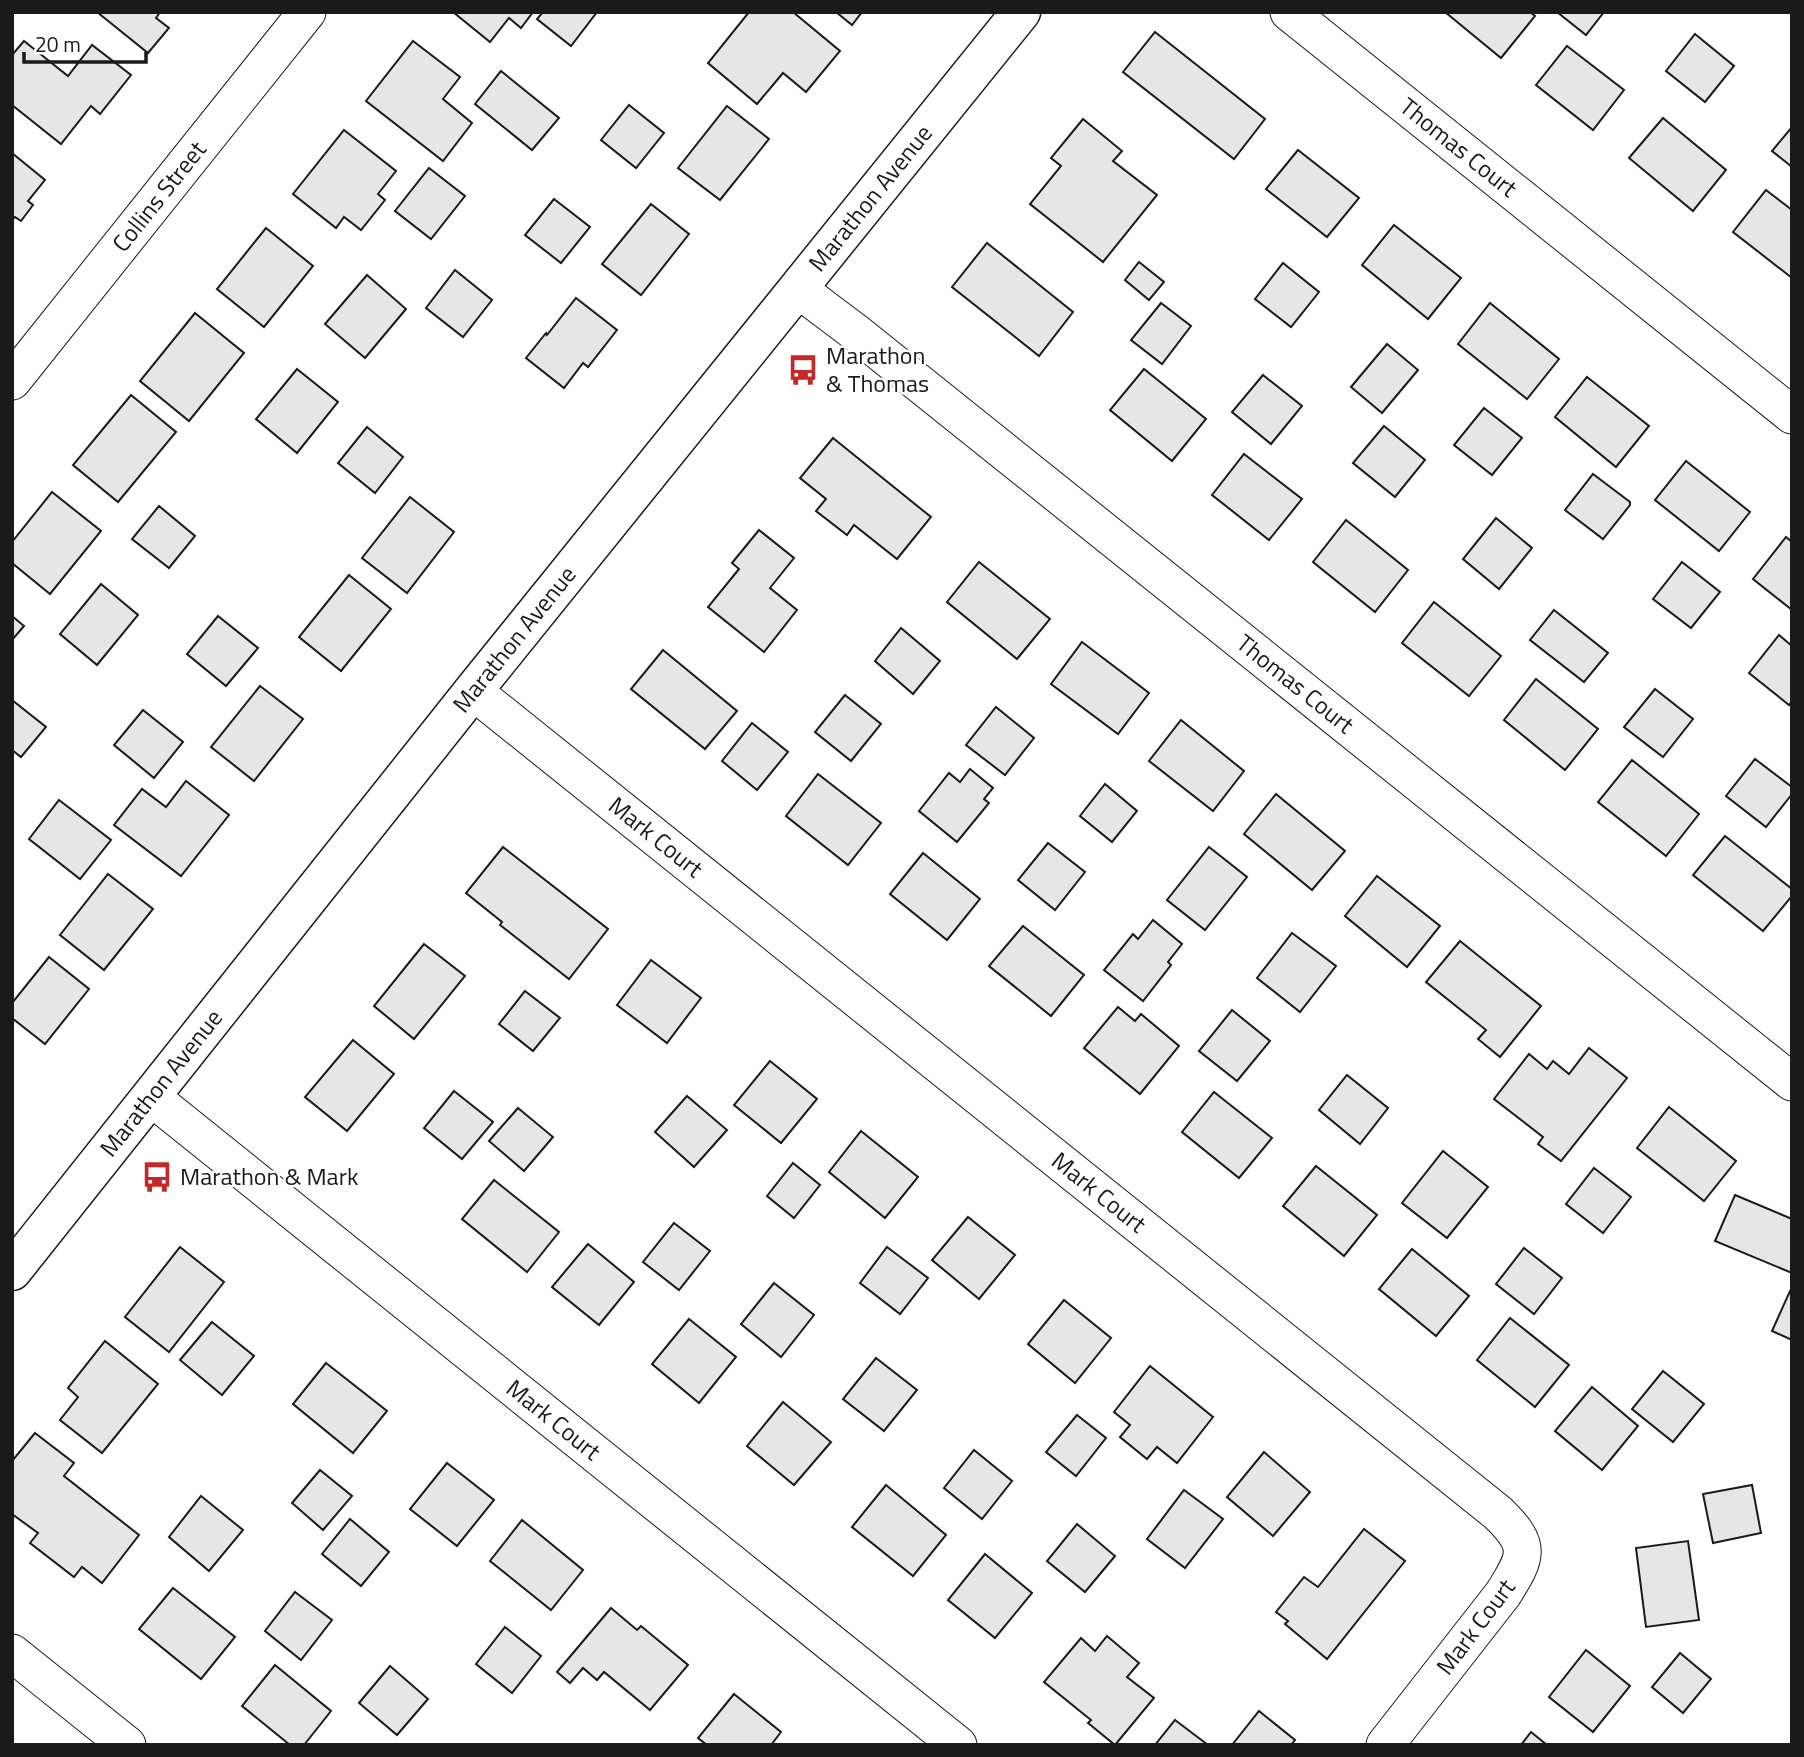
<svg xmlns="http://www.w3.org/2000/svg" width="1804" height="1757" font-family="'Titillium Web',sans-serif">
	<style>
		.building { fill: #e6e6e6; stroke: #1a1a1a; stroke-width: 2 }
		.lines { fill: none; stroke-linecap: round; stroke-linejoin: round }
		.street-casing { stroke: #1a1a1a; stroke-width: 39 }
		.secondary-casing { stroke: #1a1a1a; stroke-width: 41 }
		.street { stroke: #fff; stroke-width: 37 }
		.secondary { stroke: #fff; stroke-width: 38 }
		.labels { text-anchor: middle; stroke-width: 5; stroke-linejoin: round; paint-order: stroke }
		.street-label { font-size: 24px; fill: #1a1a1a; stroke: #fff }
		.poi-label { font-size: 24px; fill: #1a1a1a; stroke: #fff; text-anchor: start }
	</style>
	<rect width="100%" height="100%" fill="#fff"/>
	<g class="building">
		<path d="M97,12H160L156,18L169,28L148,53Z"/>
		<path d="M453,12H533L521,28L509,18L490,42Z"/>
		<path d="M543,12H597L571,46L537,19Z"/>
		<path d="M749,12H793L840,51L806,92L783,73L757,104L708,63Z"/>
		<path d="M836,12H862L852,25Z"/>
		<path d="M1445,12H1530L1535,16L1501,58Z"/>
		<path d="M1557,12H1604L1586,35Z"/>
		<path d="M1155,32L1265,119L1234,159L1123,72Z"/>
		<path d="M1695,34L1734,66L1705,102L1666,71Z"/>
		<path d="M24,41L68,76L92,45L131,75L100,114L91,106L61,144L12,105V55Z"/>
		<path d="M413,41L460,77L443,99L472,123L443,161L366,101Z"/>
		<path d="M1567,46L1624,90L1593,130L1536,85Z"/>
		<path d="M501,71L559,118L532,150L475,104Z"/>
		<path d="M629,105L664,133L636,168L601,140Z"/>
		<path d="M727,106L769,139L720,200L678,168Z"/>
		<path d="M1663,118L1726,170L1693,211L1629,158Z"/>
		<path d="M1083,119L1122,151L1113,161L1157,195L1103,262L1030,204L1061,166L1051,158Z"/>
		<path d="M1792,127V167L1772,151Z"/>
		<path d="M344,130L396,171L378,194L385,200L361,230L344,217L336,228L293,194Z"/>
		<path d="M1298,150L1359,198L1327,237L1266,189Z"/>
		<path d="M12,153L45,180L28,201L33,205L21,221L15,217L12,220Z"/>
		<path d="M429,168L465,196L431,239L395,211Z"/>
		<path d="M1766,190L1792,210V278L1733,232Z"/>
		<path d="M554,199L590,227L561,263L525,235Z"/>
		<path d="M651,204L689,234L641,295L602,264Z"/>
		<path d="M1394,225L1461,278L1428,319L1362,265Z"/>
		<path d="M266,228L313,266L264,327L217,289Z"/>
		<path d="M987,243L1073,312L1039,356L952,287Z"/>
		<path d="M1139,262L1164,282L1149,300L1125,280Z"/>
		<path d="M1283,263L1319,292L1291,327L1255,299Z"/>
		<path d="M455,270L492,300L463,337L426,308Z"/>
		<path d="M367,275L406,309L365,358L325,324Z"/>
		<path d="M576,298L617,330L588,367L583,363L564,388L526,358L546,333L547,335Z"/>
		<path d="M1161,303L1191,326L1162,364L1131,340Z"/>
		<path d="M1490,303L1559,359L1527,399L1458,344Z"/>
		<path d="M195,313L244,353L189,421L140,381Z"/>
		<path d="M1387,344L1418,370L1382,413L1351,387Z"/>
		<path d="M297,369L338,402L297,453L256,419Z"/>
		<path d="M1144,369L1206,419L1172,461L1110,410Z"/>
		<path d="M1263,375L1302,406L1271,444L1232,412Z"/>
		<path d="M1587,377L1649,426L1616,467L1555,417Z"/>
		<path d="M131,395L176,432L118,502L73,465Z"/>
		<path d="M1484,408L1522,438L1492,475L1454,445Z"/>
		<path d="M1384,426L1425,460L1395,497L1353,463Z"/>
		<path d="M367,427L403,457L375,493L338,463Z"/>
		<path d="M833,438L931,517L897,559L854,525L847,535L816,511L826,499L800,478Z"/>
		<path d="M1244,454L1302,499L1269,540L1212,495Z"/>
		<path d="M1686,461L1750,512L1719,551L1655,500Z"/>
		<path d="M1593,474L1630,502V505L1603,539L1565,510Z"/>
		<path d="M52,492L101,531L50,594L12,563V542Z"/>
		<path d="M410,497L454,532L407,593L362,558Z"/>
		<path d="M159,506L195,536L169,568L132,539Z"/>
		<path d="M1496,518L1532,548L1499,589L1463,559Z"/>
		<path d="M1346,520L1408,570L1375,612L1313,562Z"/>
		<path d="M759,530L794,558L770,588L797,610L764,652L708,607L739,569L732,563Z"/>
		<path d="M1786,537L1792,542V610L1753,579Z"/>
		<path d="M979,562L1050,619L1017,659L947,602Z"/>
		<path d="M1682,562L1720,592L1691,628L1653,599Z"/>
		<path d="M349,575L391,609L341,671L299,637Z"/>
		<path d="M101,584L138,615L97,665L60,634Z"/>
		<path d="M1434,602L1501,656L1469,696L1402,643Z"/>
		<path d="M1554,610L1608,653L1584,682L1530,640Z"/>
		<path d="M12,616L24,626L12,640Z"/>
		<path d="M218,616L258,648L226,686L187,654Z"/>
		<path d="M901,628L940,661L913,694L875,661Z"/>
		<path d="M1779,635L1792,646V701L1789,705L1749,673Z"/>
		<path d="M1082,642L1149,693L1118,734L1051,684Z"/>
		<path d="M663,650L737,711L705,749L631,689Z"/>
		<path d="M1536,679L1598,729L1565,770L1504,720Z"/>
		<path d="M260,686L303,719L254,781L211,747Z"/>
		<path d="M1655,689L1693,719L1663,757L1624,727Z"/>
		<path d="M845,695L881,724L851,761L815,732Z"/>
		<path d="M12,700L46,727L21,757L12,750Z"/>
		<path d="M996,707L1034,738L1005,775L966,745Z"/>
		<path d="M143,710L183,742L154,778L114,745Z"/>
		<path d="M1181,720L1244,771L1213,811L1149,761Z"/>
		<path d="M752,723L788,752L757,790L722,761Z"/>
		<path d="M1755,759L1792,787V794L1766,827L1726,796Z"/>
		<path d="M1632,760L1699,814L1666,856L1598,802Z"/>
		<path d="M970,769L993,788L984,799L989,803L957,842L919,811L949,773L960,782Z"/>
		<path d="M818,774L881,823L848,865L786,816Z"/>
		<path d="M186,781L229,815L181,876L114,825L142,789L166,807Z"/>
		<path d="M1105,784L1137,811L1112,842L1080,816Z"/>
		<path d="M1276,794L1345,851L1312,890L1244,834Z"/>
		<path d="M59,800L111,840L80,879L29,839Z"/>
		<path d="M1725,836L1792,889V896L1763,931L1693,875Z"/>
		<path d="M1048,843L1085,872L1055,910L1018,880Z"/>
		<path d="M503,847L608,929L569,979L500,925L502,922L466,893Z"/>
		<path d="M1209,847L1247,877L1205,930L1167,900Z"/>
		<path d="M923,853L980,899L947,940L890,894Z"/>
		<path d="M108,874L153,909L104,970L60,935Z"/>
		<path d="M1377,876L1440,926L1407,967L1345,916Z"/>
		<path d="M1153,920L1182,944L1168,962L1171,965L1143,1001L1104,970L1133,934L1138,939Z"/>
		<path d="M1023,926L1084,975L1051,1016L989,966Z"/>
		<path d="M1292,933L1336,966L1300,1012L1257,978Z"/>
		<path d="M1460,941L1541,1006L1500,1057L1478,1039L1486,1030L1426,982Z"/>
		<path d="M424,944L465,976L414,1039L374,1006Z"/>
		<path d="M49,957L89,989L45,1044L12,1018V1003Z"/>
		<path d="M651,960L701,998L667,1043L617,1005Z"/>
		<path d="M525,991L560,1018L533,1051L499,1024Z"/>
		<path d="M1118,1007L1135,1021L1141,1014L1179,1046L1140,1094L1084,1048Z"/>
		<path d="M1232,1010L1270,1041L1237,1081L1199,1051Z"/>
		<path d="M353,1040L394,1074L347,1131L305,1097Z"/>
		<path d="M1589,1048L1627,1078L1561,1161L1538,1144L1543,1137L1494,1099L1529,1054L1547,1069L1553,1061L1569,1074Z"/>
		<path d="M770,1061L817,1099L781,1143L734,1105Z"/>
		<path d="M1347,1075L1388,1108L1360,1144L1319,1110Z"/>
		<path d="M454,1091L493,1122L462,1159L424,1128Z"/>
		<path d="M1214,1092L1272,1138L1239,1178L1182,1132Z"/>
		<path d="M687,1096L727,1130L694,1167L655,1132Z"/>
		<path d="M1669,1107L1736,1161L1704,1201L1637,1148Z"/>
		<path d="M518,1108L553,1137L524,1171L489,1141Z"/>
		<path d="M861,1131L918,1177L885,1218L829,1172Z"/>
		<path d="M1443,1151L1488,1187L1447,1238L1402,1203Z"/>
		<path d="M793,1163L820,1185L794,1218L767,1196Z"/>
		<path d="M1316,1166L1377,1215L1344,1256L1283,1206Z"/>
		<path d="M1594,1168L1631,1197L1603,1233L1566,1204Z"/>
		<path d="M494,1180L559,1232L527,1272L462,1219Z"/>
		<path d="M1735,1195L1792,1219V1273L1715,1241Z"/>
		<path d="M968,1217L1015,1255L979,1299L932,1260Z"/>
		<path d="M674,1223L710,1251L679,1290L643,1262Z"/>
		<path d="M588,1244L634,1282L599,1325L552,1287Z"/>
		<path d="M180,1247L224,1282L169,1352L125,1317Z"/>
		<path d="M887,1247L928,1278L900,1314L860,1283Z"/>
		<path d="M1524,1248L1562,1278L1534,1314L1496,1284Z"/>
		<path d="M1412,1249L1469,1296L1436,1336L1379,1289Z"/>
		<path d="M774,1283L814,1315L781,1357L741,1324Z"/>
		<path d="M1790,1291L1792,1292V1340L1772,1331Z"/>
		<path d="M1064,1300L1111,1338L1075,1383L1028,1344Z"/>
		<path d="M1510,1318L1569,1365L1535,1407L1477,1360Z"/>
		<path d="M689,1319L736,1357L699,1403L652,1364Z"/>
		<path d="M212,1322L254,1356L222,1395L180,1360Z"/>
		<path d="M105,1341L158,1384L102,1453L60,1420L78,1397L68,1388Z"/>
		<path d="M876,1358L917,1390L884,1431L843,1399Z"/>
		<path d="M326,1363L387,1411L353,1453L293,1404Z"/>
		<path d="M1150,1366L1213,1417L1177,1463L1157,1447L1147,1459L1120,1437L1130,1425L1114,1412Z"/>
		<path d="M1663,1371L1704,1404L1673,1442L1632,1409Z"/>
		<path d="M1592,1387L1638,1426L1602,1470L1555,1431Z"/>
		<path d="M783,1402L831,1442L794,1485L747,1446Z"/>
		<path d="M1077,1415L1106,1438L1076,1476L1046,1452Z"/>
		<path d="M35,1433L74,1463L64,1476L139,1535L102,1583L82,1567L74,1577L30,1543L38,1533L12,1514V1461Z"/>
		<path d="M974,1450L1012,1481L982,1519L944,1488Z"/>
		<path d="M1264,1452L1310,1492L1273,1536L1227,1497Z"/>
		<path d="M447,1463L494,1500L457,1546L410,1509Z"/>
		<path d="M320,1470L352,1496L323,1530L292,1503Z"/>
		<path d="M886,1485L946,1535L913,1576L852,1527Z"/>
		<path d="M1752,1485L1761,1533L1713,1543L1703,1494Z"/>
		<path d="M1184,1490L1223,1519L1185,1568L1147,1539Z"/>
		<path d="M201,1496L243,1530L209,1571L169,1537Z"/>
		<path d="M350,1519L389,1552L361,1586L322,1554Z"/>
		<path d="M522,1520L583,1570L551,1610L490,1561Z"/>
		<path d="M1077,1524L1115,1556L1085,1592L1047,1561Z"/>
		<path d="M1364,1529L1405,1561L1327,1659L1285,1624L1288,1621L1276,1612L1304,1577L1318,1587Z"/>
		<path d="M1688,1541L1699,1620L1646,1627L1636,1548Z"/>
		<path d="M985,1554L1032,1593L995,1638L948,1600Z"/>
		<path d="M173,1588L235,1637L201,1679L139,1629Z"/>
		<path d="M295,1592L332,1620L301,1660L265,1631Z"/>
		<path d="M611,1608L637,1630L641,1626L688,1665L650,1710L604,1672L597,1680L583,1668L570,1683L557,1672Z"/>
		<path d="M505,1627L541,1656L512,1693L476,1664Z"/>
		<path d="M1107,1636L1139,1663L1127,1677L1154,1698L1115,1745L1088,1723L1091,1720L1044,1682L1081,1638L1095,1651Z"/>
		<path d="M1586,1650L1630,1686L1593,1732L1549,1697Z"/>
		<path d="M1680,1653L1711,1679L1683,1713L1652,1687Z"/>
		<path d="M275,1665L331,1711L304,1745H290L242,1706Z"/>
		<path d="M390,1666L428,1699L397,1735L359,1703Z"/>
		<path d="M734,1694L781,1732L771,1745H707L698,1738Z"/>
		<path d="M1259,1711L1295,1740L1291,1745H1232Z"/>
		<path d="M1175,1720L1208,1745H1155Z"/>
		<path d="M1531,1732L1547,1745H1521Z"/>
	</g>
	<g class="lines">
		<defs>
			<g id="street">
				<path id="s1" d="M1289,12L1792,415"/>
				<path id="s2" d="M798,289L855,332L1792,1082"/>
				<path id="s3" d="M12,381L307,12"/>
				<path id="s4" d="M473,691L1498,1513C1532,1546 1527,1556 1503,1594L1385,1745"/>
				<path id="s5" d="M151,1097L958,1745"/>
				<path d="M12,1653L127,1745"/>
			</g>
			<g id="secondary">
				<path id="s6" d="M12,1271L473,691L1021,12"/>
			</g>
		</defs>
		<use href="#street" class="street-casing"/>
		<use href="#secondary" class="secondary-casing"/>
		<use href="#street" class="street"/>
		<use href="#secondary" class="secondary"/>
	</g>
	<defs>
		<symbol id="bus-bare" viewBox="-9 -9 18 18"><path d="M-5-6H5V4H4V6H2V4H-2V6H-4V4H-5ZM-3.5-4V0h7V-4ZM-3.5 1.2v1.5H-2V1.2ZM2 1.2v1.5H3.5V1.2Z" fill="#c62828" stroke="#fff" stroke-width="2.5" paint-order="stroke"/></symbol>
	</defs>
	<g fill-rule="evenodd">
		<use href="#bus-bare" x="781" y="348" width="44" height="44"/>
		<use href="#bus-bare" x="135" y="1155" width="44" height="44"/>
	</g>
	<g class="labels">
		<g class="street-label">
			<text dy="8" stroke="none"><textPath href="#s1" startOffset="217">Thomas Court</textPath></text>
			<text dy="8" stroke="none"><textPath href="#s3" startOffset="236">Collins Street</textPath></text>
			<text dy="8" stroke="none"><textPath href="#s6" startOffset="1374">Marathon Avenue</textPath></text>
			<text dy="8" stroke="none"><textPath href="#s6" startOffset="807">Marathon Avenue</textPath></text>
			<text dy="8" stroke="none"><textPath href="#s2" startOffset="635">Thomas Court</textPath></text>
			<text dy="8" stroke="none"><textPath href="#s4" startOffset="234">Mark Court</textPath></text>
			<text dy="8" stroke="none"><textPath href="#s6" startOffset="240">Marathon Avenue</textPath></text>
			<text dy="8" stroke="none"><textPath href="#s4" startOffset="802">Mark Court</textPath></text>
			<text dy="8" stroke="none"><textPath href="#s5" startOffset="516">Mark Court</textPath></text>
			<text transform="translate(1476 1627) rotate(-53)" y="8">Mark Court</text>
		</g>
		<g class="poi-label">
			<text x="826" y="364">Marathon<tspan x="826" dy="28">&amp; Thomas</tspan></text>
			<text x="180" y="1185">Marathon &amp; Mark</text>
		</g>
	</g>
	<rect width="1804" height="1757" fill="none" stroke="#1a1a1a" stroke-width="28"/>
	<path d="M24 52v10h122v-10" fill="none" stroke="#1a1a1a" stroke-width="3.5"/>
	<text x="35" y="52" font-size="21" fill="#1a1a1a" stroke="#ffffff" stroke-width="5" paint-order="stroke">20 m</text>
</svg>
